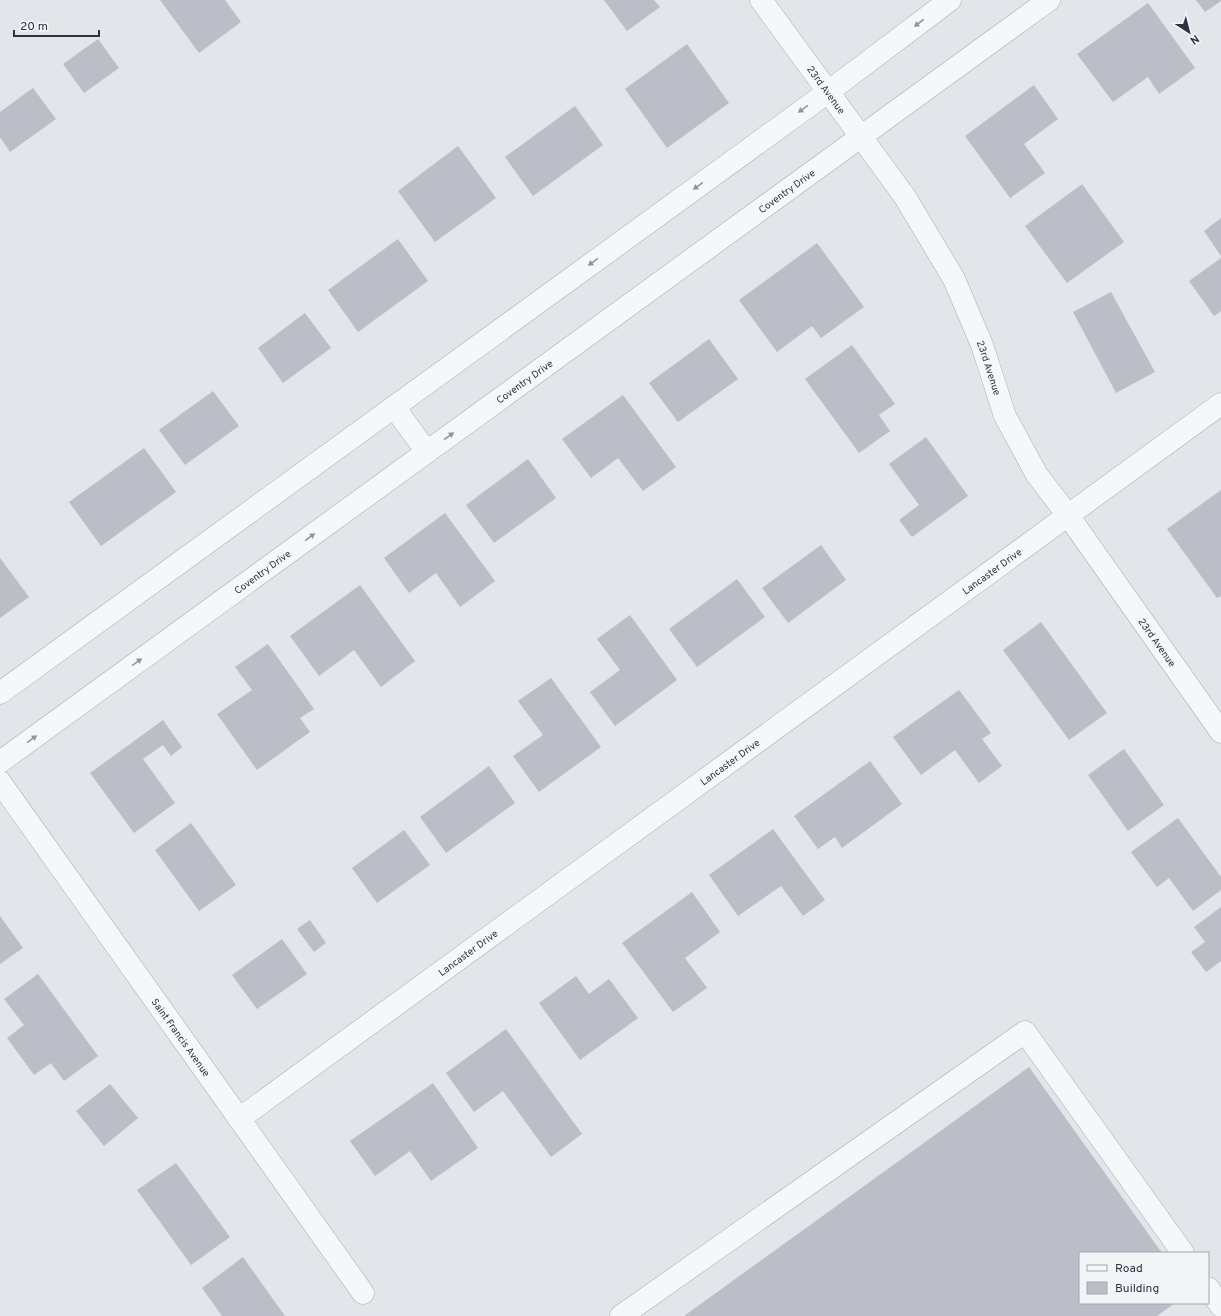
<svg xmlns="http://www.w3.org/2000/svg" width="1221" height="1316" font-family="Overpass,sans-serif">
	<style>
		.building { fill: #bbbec6 }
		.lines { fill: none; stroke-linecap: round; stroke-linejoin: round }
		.minor-casing { stroke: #a9acb4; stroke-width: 23 }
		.minor { stroke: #f6f7f9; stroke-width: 22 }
		.oneway { fill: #92949d }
		.labels { text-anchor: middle; stroke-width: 3; stroke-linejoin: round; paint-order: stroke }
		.street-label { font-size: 10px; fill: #2d3241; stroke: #f3f4f8 }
	</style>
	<rect width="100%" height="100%" fill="#e3e5ea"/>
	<g class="building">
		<path d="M160,0H225L241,22L199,53Z"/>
		<path d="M604,0H654L660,7L627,31Z"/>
		<path d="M1196,0H1221V1L1205,12Z"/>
		<path d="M1148,3L1195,68L1159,94L1148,77L1113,102L1077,54Z"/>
		<path d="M98,39L119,68L84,93L63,64Z"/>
		<path d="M687,44L729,103L667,148L625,89Z"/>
		<path d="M1034,85L1058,119L1024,144L1045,173L1010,198L965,136Z"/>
		<path d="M33,88L56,119L10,152L0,137V112Z"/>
		<path d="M575,106L603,145L533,196L505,157Z"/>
		<path d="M458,146L496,198L435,242L398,191Z"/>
		<path d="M1082,184L1124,242L1067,283L1025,226Z"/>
		<path d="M1221,218V256L1204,231Z"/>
		<path d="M398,239L428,281L358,332L328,290Z"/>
		<path d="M817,243L864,307L821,338L812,326L777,352L739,300Z"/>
		<path d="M1221,258V311L1214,316L1189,281Z"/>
		<path d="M1111,292L1155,372L1116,393L1073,312Z"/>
		<path d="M305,313L331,348L283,383L258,348Z"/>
		<path d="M709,339L738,379L678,422L649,383Z"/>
		<path d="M852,345L895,404L879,415L890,431L859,453L805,379Z"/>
		<path d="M213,391L239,426L185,465L159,430Z"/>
		<path d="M623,395L676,467L643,491L618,458L591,478L562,439Z"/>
		<path d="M926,437L968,496L912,537L899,520L919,505L889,464Z"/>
		<path d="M144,448L176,492L101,546L69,502Z"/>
		<path d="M528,459L556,498L494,543L466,505Z"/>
		<path d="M1221,490V596L1217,598L1167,529Z"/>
		<path d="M445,513L495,581L460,607L436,573L409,593L384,558Z"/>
		<path d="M821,545L846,580L788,623L762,588Z"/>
		<path d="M0,558L29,597L0,618Z"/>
		<path d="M737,579L765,617L697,667L669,629Z"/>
		<path d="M360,585L415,661L381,687L354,650L319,676L290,636Z"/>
		<path d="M630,615L677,680L615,726L590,692L620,670L597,639Z"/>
		<path d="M1041,622L1107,713L1069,740L1003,650Z"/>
		<path d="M268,644L314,709L300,718L310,732L257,770L217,714L252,690L235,667Z"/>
		<path d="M551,678L601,747L539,792L513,756L543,735L518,701Z"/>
		<path d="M959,690L991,733L982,739L1002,766L979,783L955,750L921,775L893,737Z"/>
		<path d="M163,720L182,747L171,756L163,745L143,759L175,803L134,833L90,773Z"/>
		<path d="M1124,749L1164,805L1128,831L1088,775Z"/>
		<path d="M870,761L902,804L842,848L835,837L818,849L794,816Z"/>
		<path d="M489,766L515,803L446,853L420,817Z"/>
		<path d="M1178,818L1221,877V890L1193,911L1169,878L1157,887L1131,852Z"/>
		<path d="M191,823L236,885L199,911L155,850Z"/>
		<path d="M773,829L825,900L803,916L781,886L738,916L709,875Z"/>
		<path d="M404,830L430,865L377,903L352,868Z"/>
		<path d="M692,892L720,932L685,958L707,988L673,1012L622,943Z"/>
		<path d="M1221,907V961L1206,972L1191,952L1205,942L1194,927Z"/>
		<path d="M0,916L23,948L0,964Z"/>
		<path d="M310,920L326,943L314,952L297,929Z"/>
		<path d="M282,939L307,974L257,1009L232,975Z"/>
		<path d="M38,974L98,1056L64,1081L51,1063L34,1075L7,1038L24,1025L4,999Z"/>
		<path d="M576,976L589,994L609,979L638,1018L580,1060L539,1003Z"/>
		<path d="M506,1029L582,1134L551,1157L503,1091L474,1112L446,1073Z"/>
		<path d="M1029,1067L1162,1253H1080V1303H1175L1157,1316H684Z"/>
		<path d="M433,1083L478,1148L431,1181L410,1151L375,1176L350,1141Z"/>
		<path d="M110,1084L138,1118L104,1146L76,1111Z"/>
		<path d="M176,1163L230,1237L191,1265L137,1190Z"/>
		<path d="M243,1257L285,1316H222L202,1288Z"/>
	</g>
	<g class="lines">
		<defs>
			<g id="minor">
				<path id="s1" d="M761,0L905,197L954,279L982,345L1005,416L1037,475L1067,514L1221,732"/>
				<path d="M394,407L427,452"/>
				<path d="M0,693L828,92L950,0"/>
				<path id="s2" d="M0,762L1049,0"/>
				<path id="s3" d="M0,782L363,1293"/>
				<path id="s4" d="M239,1119L1221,404"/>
				<path d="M1208,1288L1221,1306"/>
				<path d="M621,1316L1025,1032L1183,1253"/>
			</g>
		</defs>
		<use href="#minor" class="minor-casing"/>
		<use href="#minor" class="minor"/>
	</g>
	<defs><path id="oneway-solid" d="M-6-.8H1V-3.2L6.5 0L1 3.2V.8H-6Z"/></defs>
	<g class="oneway">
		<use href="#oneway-solid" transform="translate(919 23) rotate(143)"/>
		<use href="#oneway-solid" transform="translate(803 109) rotate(144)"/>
		<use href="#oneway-solid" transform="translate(698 186) rotate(144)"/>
		<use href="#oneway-solid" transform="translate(593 262) rotate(144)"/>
		<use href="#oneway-solid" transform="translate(449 436) rotate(-36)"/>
		<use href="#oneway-solid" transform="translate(310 537) rotate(-36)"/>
		<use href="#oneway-solid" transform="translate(137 662) rotate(-36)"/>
		<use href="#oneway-solid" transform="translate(32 739) rotate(-36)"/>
	</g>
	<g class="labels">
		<g class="street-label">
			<text dy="4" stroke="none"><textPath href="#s1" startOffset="111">23rd Avenue</textPath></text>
			<text dy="4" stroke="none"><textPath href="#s2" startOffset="972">Coventry Drive</textPath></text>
			<text dy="4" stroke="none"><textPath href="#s1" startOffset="435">23rd Avenue</textPath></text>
			<text dy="4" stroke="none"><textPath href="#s2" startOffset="648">Coventry Drive</textPath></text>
			<text dy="4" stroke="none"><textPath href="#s4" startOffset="931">Lancaster Drive</textPath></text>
			<text dy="4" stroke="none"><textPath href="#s2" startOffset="324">Coventry Drive</textPath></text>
			<text dy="4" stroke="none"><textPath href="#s1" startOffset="759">23rd Avenue</textPath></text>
			<text dy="4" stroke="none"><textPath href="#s4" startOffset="607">Lancaster Drive</textPath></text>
			<text dy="4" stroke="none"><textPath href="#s4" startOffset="283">Lancaster Drive</textPath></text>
			<text dy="4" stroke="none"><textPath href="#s3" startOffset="313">Saint Francis Avenue</textPath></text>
		</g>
	</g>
	<rect x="1079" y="1252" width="130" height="52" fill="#f3f4f8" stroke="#a4a6af"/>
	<rect x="1087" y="1265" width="20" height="6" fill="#f6f7f9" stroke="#a4a6af"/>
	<text x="1115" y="1272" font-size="12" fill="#2d3241">Road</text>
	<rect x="1087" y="1282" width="20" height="12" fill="#bbbec6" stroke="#a4a6af"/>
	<text x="1115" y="1292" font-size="12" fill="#2d3241">Building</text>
	<g transform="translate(1189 32) rotate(144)" stroke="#f3f4f8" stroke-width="3" paint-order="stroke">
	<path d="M0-3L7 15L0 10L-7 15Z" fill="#2d3241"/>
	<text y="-6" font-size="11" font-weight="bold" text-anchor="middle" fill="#2d3241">N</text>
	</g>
	<path d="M14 30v6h85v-6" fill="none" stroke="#2d3241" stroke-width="2"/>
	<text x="20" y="30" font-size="12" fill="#2d3241" stroke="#f3f4f8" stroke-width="3" paint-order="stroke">20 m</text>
</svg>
